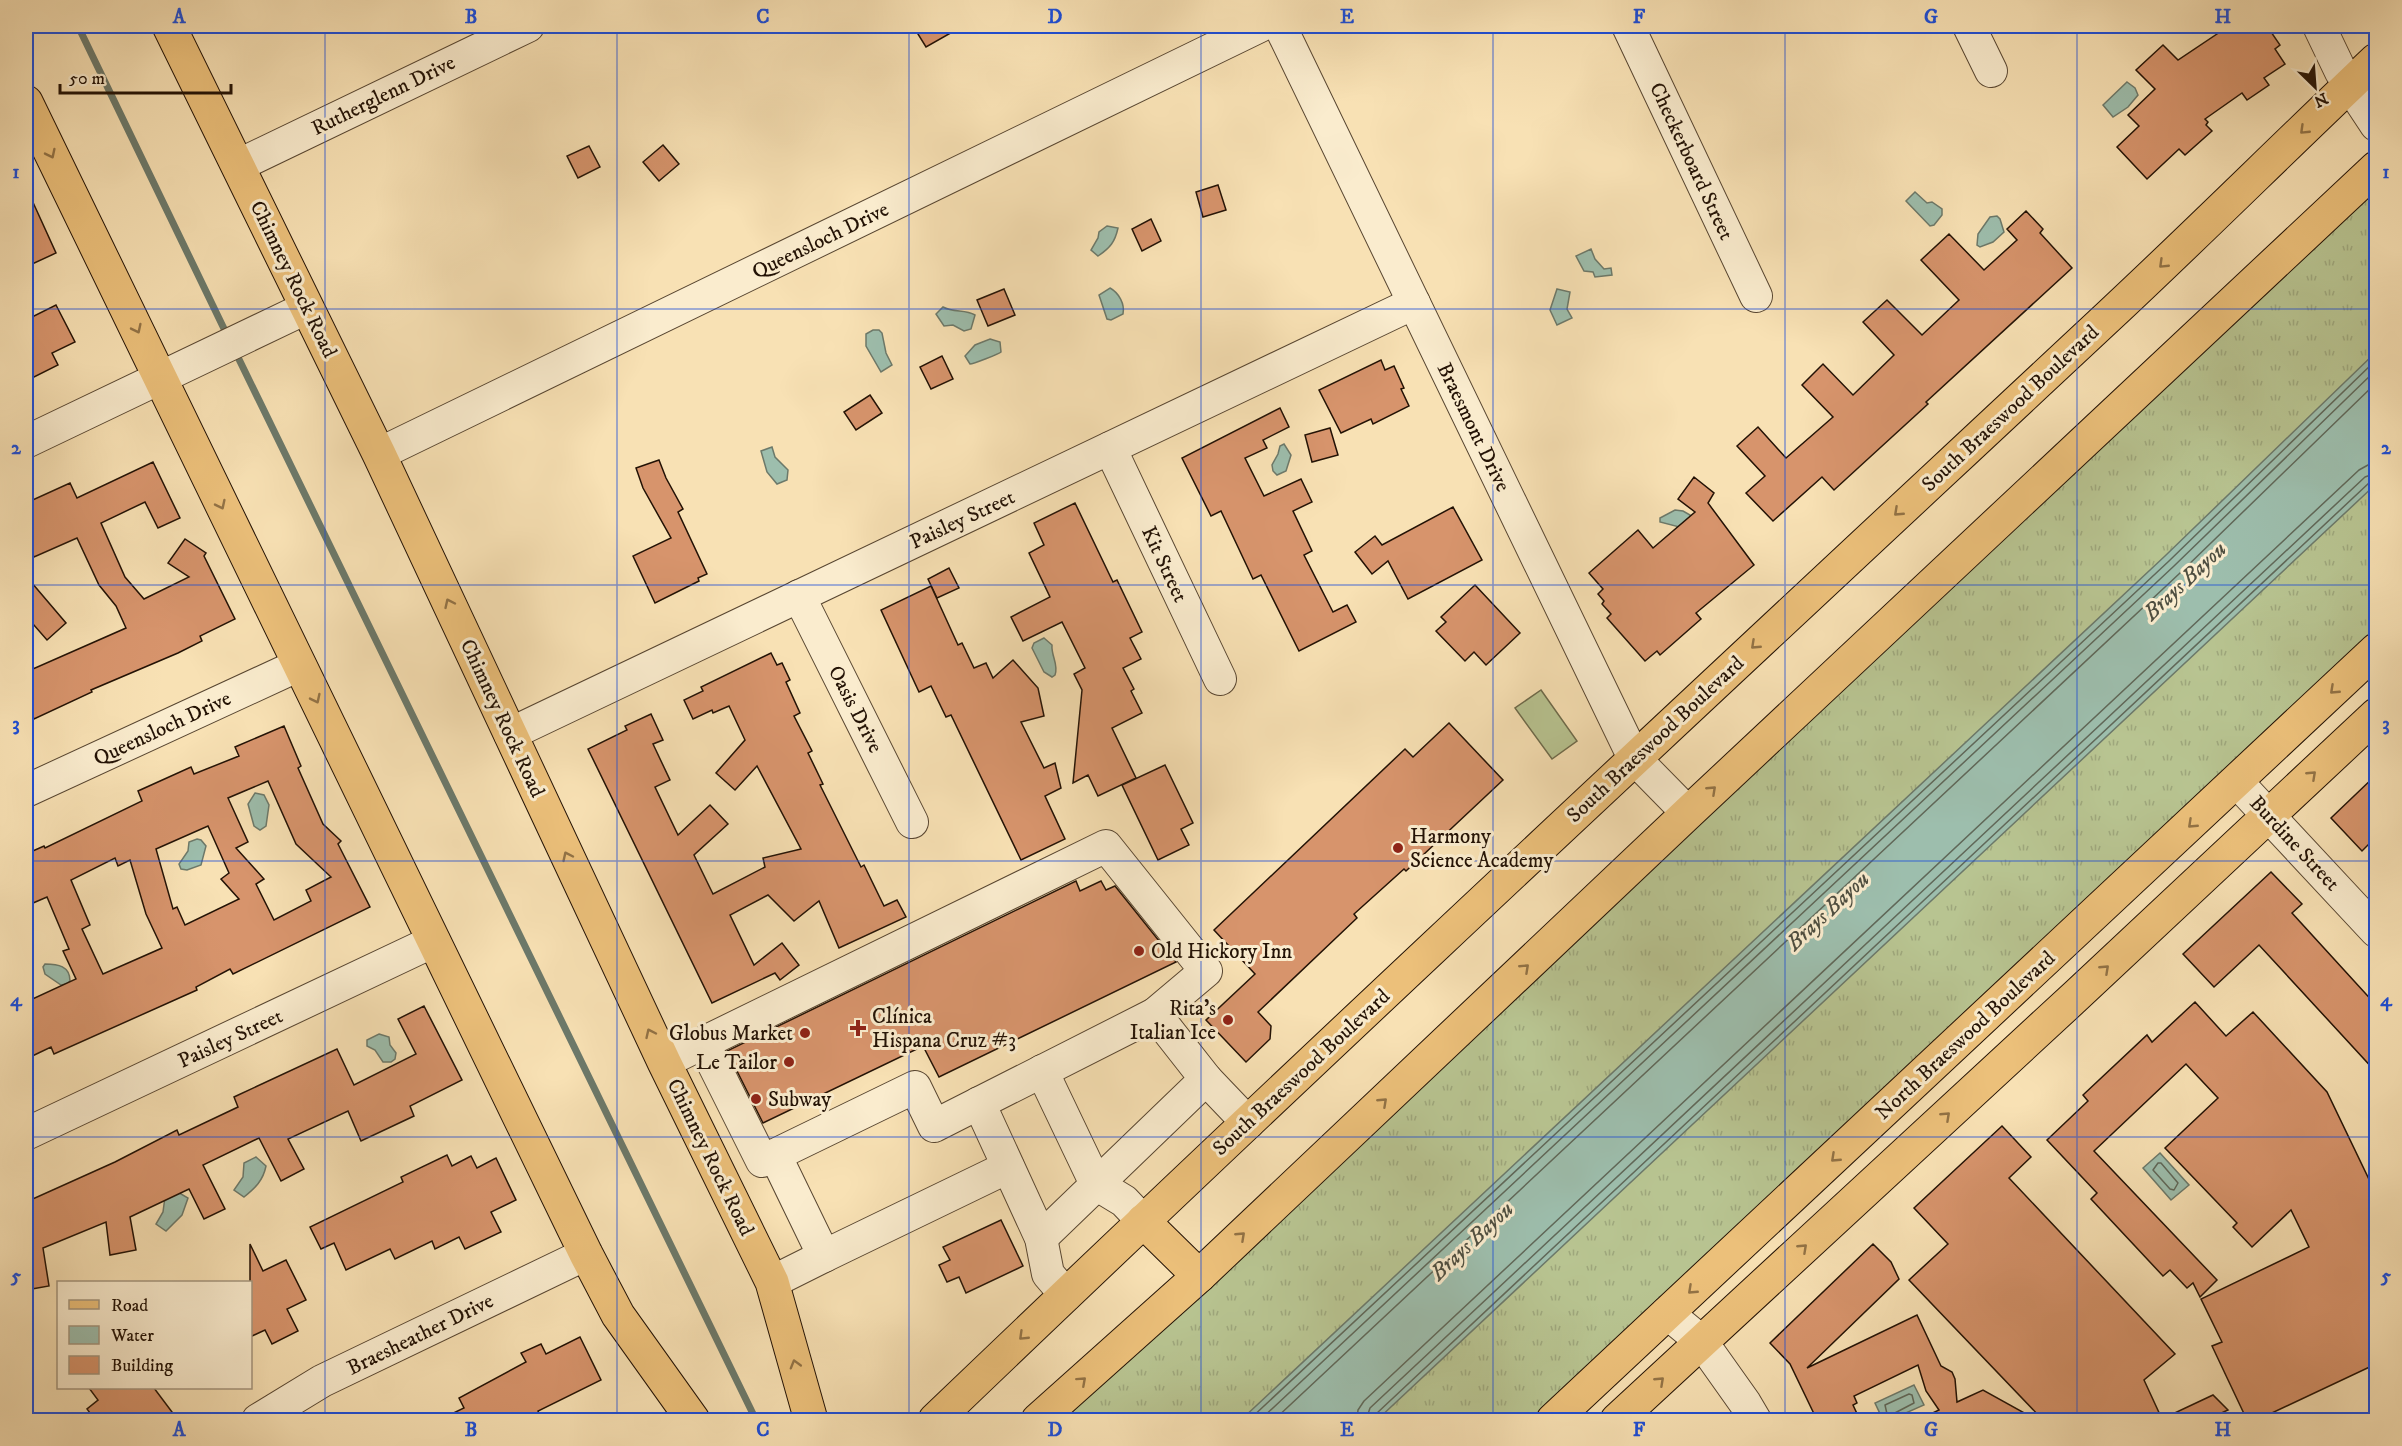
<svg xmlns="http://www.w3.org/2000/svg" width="2402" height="1446" font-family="'IM FELL DW Pica',serif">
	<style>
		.grass { fill: url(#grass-tufts); stroke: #6e6b4b; stroke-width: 1.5 }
		.pitch { fill: #b8c491; stroke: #6e6b4b; stroke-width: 1.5 }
		.water { fill: #9dbead; stroke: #6c796a; stroke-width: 1.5 }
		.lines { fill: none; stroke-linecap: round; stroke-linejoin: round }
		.shore { stroke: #606859; stroke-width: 1.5 }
		.stream { stroke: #6c796a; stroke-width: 7 }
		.building { fill: #d7946c; stroke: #231205; stroke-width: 1.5; fill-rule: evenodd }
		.minor-casing { stroke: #584631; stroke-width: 34 }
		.major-casing { stroke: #231205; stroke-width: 35 }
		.minor { stroke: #faecce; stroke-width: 32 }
		.major { stroke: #ecc07a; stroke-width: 33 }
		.oneway { stroke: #927245 }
		.grid { fill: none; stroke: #1d4ed8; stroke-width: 1.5; stroke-opacity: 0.55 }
		.poi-dot { fill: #8f2418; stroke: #faecce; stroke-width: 2 }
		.labels { text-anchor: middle; stroke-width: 6; stroke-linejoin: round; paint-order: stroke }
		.street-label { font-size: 21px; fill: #231205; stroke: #faecce }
		.poi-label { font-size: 21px; fill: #231205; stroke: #faecce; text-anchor: start }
		.water-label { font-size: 22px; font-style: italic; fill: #4e4e40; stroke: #faecce }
		.neatline { fill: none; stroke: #1d4ed8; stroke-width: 2 }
		.grid-label { font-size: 20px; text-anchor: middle; font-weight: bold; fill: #1d4ed8 }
	</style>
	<defs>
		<pattern id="grass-tufts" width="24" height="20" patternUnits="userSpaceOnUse" patternTransform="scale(1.5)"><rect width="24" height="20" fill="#b8c491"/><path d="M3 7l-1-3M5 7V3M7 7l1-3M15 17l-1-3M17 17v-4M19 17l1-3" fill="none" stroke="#9ea77c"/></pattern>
	</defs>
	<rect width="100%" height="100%" fill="#f8e1b4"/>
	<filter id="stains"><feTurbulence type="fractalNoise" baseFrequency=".00333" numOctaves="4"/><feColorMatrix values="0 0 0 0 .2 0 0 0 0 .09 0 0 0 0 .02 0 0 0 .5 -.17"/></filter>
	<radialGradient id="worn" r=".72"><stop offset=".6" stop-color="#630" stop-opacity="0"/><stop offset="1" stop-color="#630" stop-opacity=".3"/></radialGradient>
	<path class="grass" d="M2376,190V629L1533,1420H1063Z"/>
	<path class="pitch" d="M1541,690L1577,741L1552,759L1515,708Z"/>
	<g class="water">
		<path d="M2127,82L2135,88L2138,95L2128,107L2113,117L2103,105Z"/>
		<path d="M1915,192L1927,203L1932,202L1942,209V215L1934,225L1930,226L1906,201Z"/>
		<path d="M1997,216L2000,219L2004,232L1993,242L1980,247L1977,245L1978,234L1990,217Z"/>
		<path d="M1107,226L1118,228C1115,242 1110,248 1098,256L1091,250L1098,238L1099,232Z"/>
		<path d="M1591,249L1595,259L1604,269L1611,268L1612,275L1595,277L1593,272L1584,271L1576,256Z"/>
		<path d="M1110,288C1119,293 1125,304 1123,314L1111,320L1107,319L1099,295Z"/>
		<path d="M1557,289L1570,292L1567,309L1572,318L1557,325L1550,310Z"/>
		<path d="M943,307C954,313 965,309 975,315L971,329L964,331L953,325L944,326L936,314Z"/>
		<path d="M873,330H879L882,333L886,353L892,365L881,372L866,346V334Z"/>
		<path d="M990,339L1000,342L1001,352C999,354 973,364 970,364L965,356L975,345Z"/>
		<path d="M2376,352V484L1377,1420H1241L2165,556Z"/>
		<path d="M1284,444L1291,455L1286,471L1277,475L1273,471L1272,465L1278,454L1280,446Z"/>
		<path d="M772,447L775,457L788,470L787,480L777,484L767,472L761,451Z"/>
		<path d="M1675,510L1683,511L1690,515V518L1683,528L1660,522V518Z"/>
		<path d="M1044,638L1052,645C1051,656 1059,665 1055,675L1052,677L1044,672L1032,648L1034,643Z"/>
		<path d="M255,793L264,795L269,805L266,826L260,830L254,826L248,804Z"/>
		<path d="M197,839L201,840L206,846L201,865L187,870L181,869L179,864L188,851L189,842Z"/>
		<path d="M45,964C58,964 70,966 70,981L67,984L61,985L45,974L43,967Z"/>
		<path d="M379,1034L389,1037L390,1045L396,1053L395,1059L391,1062H383L375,1050L367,1046V1040Z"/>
		<path d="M2160,1153L2189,1185L2171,1200L2143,1168Z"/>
		<path d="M256,1157L266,1166C263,1181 255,1188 244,1197L234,1190L243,1177L244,1163Z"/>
		<path d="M176,1191L188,1198L182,1215L166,1231L156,1224L163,1212L165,1197Z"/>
		<path d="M1914,1385L1924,1405L1890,1420H1883L1875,1403Z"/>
	</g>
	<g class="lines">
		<g class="shore">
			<path d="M2158,1163H2161L2178,1183L2174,1190L2170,1189L2153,1170Z"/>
			<path d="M1909,1394L1912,1395L1914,1403L1891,1415L1887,1414L1885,1405Z"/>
			<path d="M1249,1420L2169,561L2376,360"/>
			<path d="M1260,1420L2174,566L2376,370"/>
			<path d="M1274,1420L2180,573L2376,383"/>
			<path d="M1357,1420L1358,1410L1364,1401L2359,470L2368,465L2376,464"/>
			<path d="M1366,1420L1370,1408L2365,477L2376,473"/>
			<path d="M1373,1420L1376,1414L2370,482L2376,480"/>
		</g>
		<g class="stream">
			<path d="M78,26L228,337"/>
			<path d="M234,349L756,1420"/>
		</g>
	</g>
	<g class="building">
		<path d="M913,26H963L926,47Z"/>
		<path d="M2229,26H2267L2280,45L2275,49L2285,64L2264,78L2269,85L2247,100L2242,93L2205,119L2208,122L2206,125L2212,131L2185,155L2179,149L2147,179L2117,147L2139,126L2128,115L2155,89L2136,70L2163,45L2178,60Z"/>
		<path d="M663,145L679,164L659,181L643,162Z"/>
		<path d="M589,146L600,167L578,178L567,156Z"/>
		<path d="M1218,185L1226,210L1203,217L1196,192Z"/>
		<path d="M26,187L56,253L30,265L26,255Z"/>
		<path d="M2026,211L2043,229L2040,233L2072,268L1926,402L1928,404L1834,490L1822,477L1773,521L1746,493L1765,476L1737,446L1758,427L1786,458L1833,417L1802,385L1823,364L1853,395L1894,355L1863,322L1887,300L1922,335L1959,300L1921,260L1949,234L1984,270L2017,240L2007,229Z"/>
		<path d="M1151,219L1161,241L1142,251L1132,229Z"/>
		<path d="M1004,289L1015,315L988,326L977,300Z"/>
		<path d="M56,305L75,342L52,353L58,365L26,381V320Z"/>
		<path d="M942,356L953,379L931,389L920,367Z"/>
		<path d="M1381,360L1385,370L1394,366L1404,388L1401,389L1409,406L1373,424L1371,419L1341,433L1319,390Z"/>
		<path d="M870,395L882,413L856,430L844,412Z"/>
		<path d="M1280,408L1289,427L1263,440L1267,448L1245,458L1264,496L1301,479L1312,502L1293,511L1312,551L1304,555L1333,612L1347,605L1356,622L1299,651L1261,575L1253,579L1221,511L1211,516L1182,458Z"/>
		<path d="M1330,428L1338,455L1312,462L1305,435Z"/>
		<path d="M659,460L666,478L683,509L678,512L707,574L698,578L699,581L655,603L633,556L671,538L643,488L636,468Z"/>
		<path d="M153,462L180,518L158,528L145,502L101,523L125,577L144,599L189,577L168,563L185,539L206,553L204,556L235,619L200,636L202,641L178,653L91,690L92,692L34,719L26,701V672L126,628L116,606L99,585L77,538L34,557L26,538V503L70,483L77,498Z"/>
		<path d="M1694,477L1714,493L1708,503L1754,565L1696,613L1701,619L1660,655L1657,651L1645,661L1607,618L1611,614L1602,604L1604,601L1598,594L1603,589L1589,573L1638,530L1653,548L1695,512L1678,499Z"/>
		<path d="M1075,503L1113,582L1117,580L1142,632L1130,638L1141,659L1123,668L1134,689L1131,691L1142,713L1112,728L1136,778L1098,796L1088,775L1073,783L1082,690L1074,674L1085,668L1062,622L1023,641L1011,617L1050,597L1029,553L1044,545L1034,523Z"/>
		<path d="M1453,507L1482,560L1408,599L1388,561L1372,574L1355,552L1375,536L1382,545Z"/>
		<path d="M949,568L959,588L937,598L928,579Z"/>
		<path d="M26,576L66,623L47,640L26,616Z"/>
		<path d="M1475,585L1520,633L1486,665L1474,652L1465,661L1436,631L1446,622L1441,617Z"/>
		<path d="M931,586L958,645L962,643L974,668L986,663L993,678L1013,660L1038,688L1044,716L1021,722L1044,768L1055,763L1061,788L1045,796L1065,839L1021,860L951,715L946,717L931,686L919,692L881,610Z"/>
		<path d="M771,653L777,665L782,663L790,680L786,682L800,713L794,716L812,751L808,753L823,784L820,785L861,867L864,865L884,906L897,900L906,917L839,948L819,901L794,921L768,895L730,915L754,965L782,943L799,965L780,980L775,973L712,1003L588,749L627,730L625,726L651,714L663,740L653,744L670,780L655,787L678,835L710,805L728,824L694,855L713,894L765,867L763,858L801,849L757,766L735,790L716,773L745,740L729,706L713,713L712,710L693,719L684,700L703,691L701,687Z"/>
		<path d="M1449,723L1503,780L1406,871L1404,869L1354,914L1357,918L1258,1012L1271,1026L1270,1039L1246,1062L1206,1020L1255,974L1214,930L1405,749L1413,757Z"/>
		<path d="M284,726L301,766L298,768L323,824L341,841L338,844L370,907L233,974L230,969L196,987L197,990L54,1054L51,1047L26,1059V1002L76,979L63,951L69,949L47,897L26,906V854L44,846L45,848L142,801L138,791L191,767L194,774L239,756L235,747ZM268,781L296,844L331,877L306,890L311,901L274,920L256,884L264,879L236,848L248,842L228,798ZM208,826L229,873L221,879L239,899L185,925L177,907L173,909L156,849ZM115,858L118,866L130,860L146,914L162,948L103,974L82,929L90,925L71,880Z"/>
		<path d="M1165,765L1193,823L1181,829L1189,845L1158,860L1122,785Z"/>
		<path d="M2376,775V837L2362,851L2331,818Z"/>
		<path d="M2271,872L2302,904L2292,913L2376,1005V1072L2259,945L2214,987L2183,954Z"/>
		<path d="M1076,881L1080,891L1101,881L1106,890L1115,886L1176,962L939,1077L923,1046L763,1123L727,1051Z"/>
		<path d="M2195,1002L2226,1036L2253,1012L2327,1092L2376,1194V1364L2257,1420H2247L2212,1346L2222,1342L2201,1299L2309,1247L2291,1210L2252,1247L2233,1227L2237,1223L2165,1148L2218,1098L2186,1064L2094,1151L2217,1280L2200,1297L2193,1283L2187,1288L2170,1270L2163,1276L2091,1199L2097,1193L2047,1140L2088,1101L2083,1095L2147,1035L2152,1042Z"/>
		<path d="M424,1006L462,1080L410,1106L414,1116L361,1141L348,1111L288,1139L304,1169L281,1181L259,1138L203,1165L225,1209L204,1219L189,1189L130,1217L136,1250L110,1255L106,1222L43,1248L49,1286L26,1290V1202L115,1162L177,1130L179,1135L238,1107L234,1097L337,1049L354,1085L416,1054L398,1019Z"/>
		<path d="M2002,1126L2031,1157L2009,1178L2175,1354L2144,1380L2162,1419L2213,1395L2228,1410L2206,1420H2043L1909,1280L1948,1244L1914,1208Z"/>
		<path d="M447,1155L452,1166L471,1156L477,1168L496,1158L516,1200L491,1212L501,1232L465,1249L459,1237L435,1249L432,1241L395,1259L390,1249L346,1270L334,1243L321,1249L310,1227L403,1182L401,1177Z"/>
		<path d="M1001,1220L1023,1266L966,1293L959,1277L947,1282L939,1265L950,1260L943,1247Z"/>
		<path d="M250,1244L263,1271L286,1260L306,1300L287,1309L298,1331L272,1344L265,1330L250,1337Z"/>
		<path d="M1873,1244L1891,1262L1899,1279L1807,1368L1917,1315L1941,1366L1952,1372L1955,1379L1957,1402L1983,1390L2037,1420H1918L1939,1410L1926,1391L1918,1365L1854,1396L1857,1403L1853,1405L1860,1420H1817L1790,1364L1770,1343Z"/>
		<path d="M580,1337L601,1380L538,1411L542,1420H439L464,1408L459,1398L526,1362L521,1353L541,1344L546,1354Z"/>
		<path d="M89,1388H154L178,1420H95L87,1409L98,1400Z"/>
	</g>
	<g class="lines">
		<defs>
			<g id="minor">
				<path d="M1280,26L1634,758L1688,813"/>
				<path d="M1628,26L1756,296"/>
				<path d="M1969,26L1991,71"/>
				<path d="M2319,26L2341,72L2376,125"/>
				<path d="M239,165L528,26"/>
				<path d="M26,442L306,308"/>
				<path d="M1110,448L1220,679"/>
				<path d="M379,454L1260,26"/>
				<path d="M799,596L912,822"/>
				<path d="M510,734L1414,303"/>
				<path d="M2237,782L2376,931"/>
				<path d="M26,791L299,665"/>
				<path d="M703,1043L762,1161"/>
				<path d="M664,1062L1106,846L1206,971L1155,1014"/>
				<path d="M1042,1071L1096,1184L1124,1201L1143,1221"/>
				<path d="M1206,1079L1248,1123"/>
				<path d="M979,1103L1041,1238L1048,1274L1066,1295"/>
				<path d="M26,1134L434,941"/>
				<path d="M1008,1167L824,1256L775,1155L915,1087L934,1126L1155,1014L1206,1079L1041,1238"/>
				<path d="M772,1282L824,1256"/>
				<path d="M1667,1313L1701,1341L1745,1403L1755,1420"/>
				<path d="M258,1420L322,1381L586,1254"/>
			</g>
			<g id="major">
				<path d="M169,26L379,454L664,1062L772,1282L811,1420"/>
				<path d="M26,102L586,1254L618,1315L693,1420"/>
				<path d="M1143,1221L1199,1276"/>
				<path d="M935,1420C1323,1048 1717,682 2110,315C2200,231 2287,144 2376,60"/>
				<path d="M1038,1420L1199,1276L1688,813L2376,168"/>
				<path d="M1553,1420L2376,650"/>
				<path d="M1617,1420L2078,994L2376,715"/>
			</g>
		</defs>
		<use href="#minor" class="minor-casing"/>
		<use href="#major" class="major-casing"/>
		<use href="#minor" class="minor"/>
		<use href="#major" class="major"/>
	</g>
	<defs><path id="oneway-chevron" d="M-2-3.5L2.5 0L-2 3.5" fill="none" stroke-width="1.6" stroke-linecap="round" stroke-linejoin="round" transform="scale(1.5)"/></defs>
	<g class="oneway">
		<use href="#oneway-chevron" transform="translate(2304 130) rotate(136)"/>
		<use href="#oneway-chevron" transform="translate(51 154) rotate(64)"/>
		<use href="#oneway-chevron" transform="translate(2163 264) rotate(136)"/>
		<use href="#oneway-chevron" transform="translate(137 329) rotate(64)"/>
		<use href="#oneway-chevron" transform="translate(221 505) rotate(64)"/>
		<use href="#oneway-chevron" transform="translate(1898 512) rotate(137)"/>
		<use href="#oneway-chevron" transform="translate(449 603) rotate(-115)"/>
		<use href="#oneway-chevron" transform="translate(1755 645) rotate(137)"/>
		<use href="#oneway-chevron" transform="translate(2334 690) rotate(137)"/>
		<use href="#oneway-chevron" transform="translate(316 699) rotate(64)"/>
		<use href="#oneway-chevron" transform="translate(2312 775) rotate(-43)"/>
		<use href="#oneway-chevron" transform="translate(1712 790) rotate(-43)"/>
		<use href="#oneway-chevron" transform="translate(2192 824) rotate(137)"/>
		<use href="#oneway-chevron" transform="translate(567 856) rotate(-115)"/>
		<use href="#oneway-chevron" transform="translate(1525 968) rotate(-43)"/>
		<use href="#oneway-chevron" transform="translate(2105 969) rotate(-43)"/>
		<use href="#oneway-chevron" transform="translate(650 1033) rotate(-115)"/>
		<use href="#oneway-chevron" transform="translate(1383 1102) rotate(-43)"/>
		<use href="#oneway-chevron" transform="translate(1946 1116) rotate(-43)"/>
		<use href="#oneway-chevron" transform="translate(1835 1158) rotate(137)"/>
		<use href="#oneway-chevron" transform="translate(1241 1236) rotate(-43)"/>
		<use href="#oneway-chevron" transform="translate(1803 1248) rotate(-43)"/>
		<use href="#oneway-chevron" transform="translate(1692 1290) rotate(137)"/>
		<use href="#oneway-chevron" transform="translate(1023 1336) rotate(136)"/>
		<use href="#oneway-chevron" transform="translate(795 1364) rotate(-106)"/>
		<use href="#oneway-chevron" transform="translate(1082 1381) rotate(-42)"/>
		<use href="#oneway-chevron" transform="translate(1660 1381) rotate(-43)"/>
	</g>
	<path class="grid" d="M325,26V1420M617,26V1420M909,26V1420M1201,26V1420M1493,26V1420M1785,26V1420M2077,26V1420M26,309H2376M26,585H2376M26,861H2376M26,1137H2376"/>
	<g class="poi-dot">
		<circle cx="1398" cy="848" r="6"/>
		<circle cx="1139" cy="951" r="6"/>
		<circle cx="1228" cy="1020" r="6"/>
		<path d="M855 1019h6v6h6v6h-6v6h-6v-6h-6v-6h6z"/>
		<circle cx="805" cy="1033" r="6"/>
		<circle cx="789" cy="1062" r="6"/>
		<circle cx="756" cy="1099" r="6"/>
	</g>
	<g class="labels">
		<g class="street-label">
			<text transform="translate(383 95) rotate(-26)" y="7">Rutherglenn Drive</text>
			<text transform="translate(1692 161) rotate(65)" y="7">Checkerboard Street</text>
			<text transform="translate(820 240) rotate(-26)" y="7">Queensloch Drive</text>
			<text transform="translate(294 279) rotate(64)" y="7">Chimney Rock Road</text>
			<text transform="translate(2010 408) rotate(-43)" y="7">South Braeswood Boulevard</text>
			<text transform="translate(1474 427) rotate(64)" y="7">Braesmont Drive</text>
			<text transform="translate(962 519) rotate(-25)" y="7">Paisley Street</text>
			<text transform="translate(1165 564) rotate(65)" y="7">Kit Street</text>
			<text transform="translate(856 709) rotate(63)" y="7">Oasis Drive</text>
			<text transform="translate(503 718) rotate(65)" y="7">Chimney Rock Road</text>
			<text transform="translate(162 728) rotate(-25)" y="7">Queensloch Drive</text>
			<text transform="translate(1655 739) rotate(-43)" y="7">South Braeswood Boulevard</text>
			<text transform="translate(2295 843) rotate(47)" y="7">Burdine Street</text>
			<text transform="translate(1965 1035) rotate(-43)" y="7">North Braeswood Boulevard</text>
			<text transform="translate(230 1038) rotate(-25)" y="7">Paisley Street</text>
			<text transform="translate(1301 1072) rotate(-43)" y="7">South Braeswood Boulevard</text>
			<text transform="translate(711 1157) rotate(64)" y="7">Chimney Rock Road</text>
			<text transform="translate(420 1334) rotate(-26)" y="7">Braesheather Drive</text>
		</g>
		<g class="poi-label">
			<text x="1410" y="843">Harmony<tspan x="1410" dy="24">Science Academy</tspan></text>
			<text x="1151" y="958">Old Hickory Inn</text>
			<text x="1216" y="1015" text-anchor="end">Rita's<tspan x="1216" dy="24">Italian Ice</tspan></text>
			<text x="872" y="1023">Clínica<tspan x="872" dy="24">Hispana Cruz #3</tspan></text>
			<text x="793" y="1040" text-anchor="end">Globus Market</text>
			<text x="777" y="1069" text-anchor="end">Le Tailor</text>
			<text x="768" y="1106">Subway</text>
		</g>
		<g class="water-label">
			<text transform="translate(2184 580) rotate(-43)" y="8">Brays Bayou</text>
			<text transform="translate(1827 910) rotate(-43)" y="8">Brays Bayou</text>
			<text transform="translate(1471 1240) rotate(-43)" y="8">Brays Bayou</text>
		</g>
	</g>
	<rect width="2402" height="1446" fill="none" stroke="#f8e1b4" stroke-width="66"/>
	<rect x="57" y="1281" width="195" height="108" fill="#faecce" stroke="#a4957e" stroke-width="1.5"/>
	<rect x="69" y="1300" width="30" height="9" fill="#ecc07a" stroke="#a4957e" stroke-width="1.5"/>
	<text x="111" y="1311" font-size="18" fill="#231205">Road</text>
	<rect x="69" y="1326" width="30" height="18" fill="#9dbead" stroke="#a4957e" stroke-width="1.5"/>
	<text x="111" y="1341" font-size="18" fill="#231205">Water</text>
	<rect x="69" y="1356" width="30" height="18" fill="#d7946c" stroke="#a4957e" stroke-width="1.5"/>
	<text x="111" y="1371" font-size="18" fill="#231205">Building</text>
	<g transform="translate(2315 87) rotate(155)" stroke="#faecce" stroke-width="4.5" paint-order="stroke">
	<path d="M0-4.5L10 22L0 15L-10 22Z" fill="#231205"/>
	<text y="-9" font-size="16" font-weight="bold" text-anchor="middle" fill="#231205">N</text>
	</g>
	<path d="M60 84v9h171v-9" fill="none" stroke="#231205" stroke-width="3"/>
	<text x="69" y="84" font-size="18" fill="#231205" stroke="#faecce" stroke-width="4.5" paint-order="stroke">50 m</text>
	<rect x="33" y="33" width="2336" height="1380" class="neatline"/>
	<g class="grid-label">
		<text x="179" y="23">A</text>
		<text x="471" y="23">B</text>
		<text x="763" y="23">C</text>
		<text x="1055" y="23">D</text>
		<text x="1347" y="23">E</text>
		<text x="1639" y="23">F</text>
		<text x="1931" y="23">G</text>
		<text x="2223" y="23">H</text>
		<text x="16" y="178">1</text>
		<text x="2386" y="178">1</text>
		<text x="16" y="454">2</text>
		<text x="2386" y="454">2</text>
		<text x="16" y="730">3</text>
		<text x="2386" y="730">3</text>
		<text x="16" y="1006">4</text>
		<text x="2386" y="1006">4</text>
		<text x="16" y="1282">5</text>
		<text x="2386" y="1282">5</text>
		<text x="179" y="1436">A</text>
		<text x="471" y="1436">B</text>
		<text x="763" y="1436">C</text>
		<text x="1055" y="1436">D</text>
		<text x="1347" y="1436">E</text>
		<text x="1639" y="1436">F</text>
		<text x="1931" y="1436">G</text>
		<text x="2223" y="1436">H</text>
	</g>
	<rect width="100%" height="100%" filter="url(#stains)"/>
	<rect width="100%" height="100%" fill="url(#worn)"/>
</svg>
